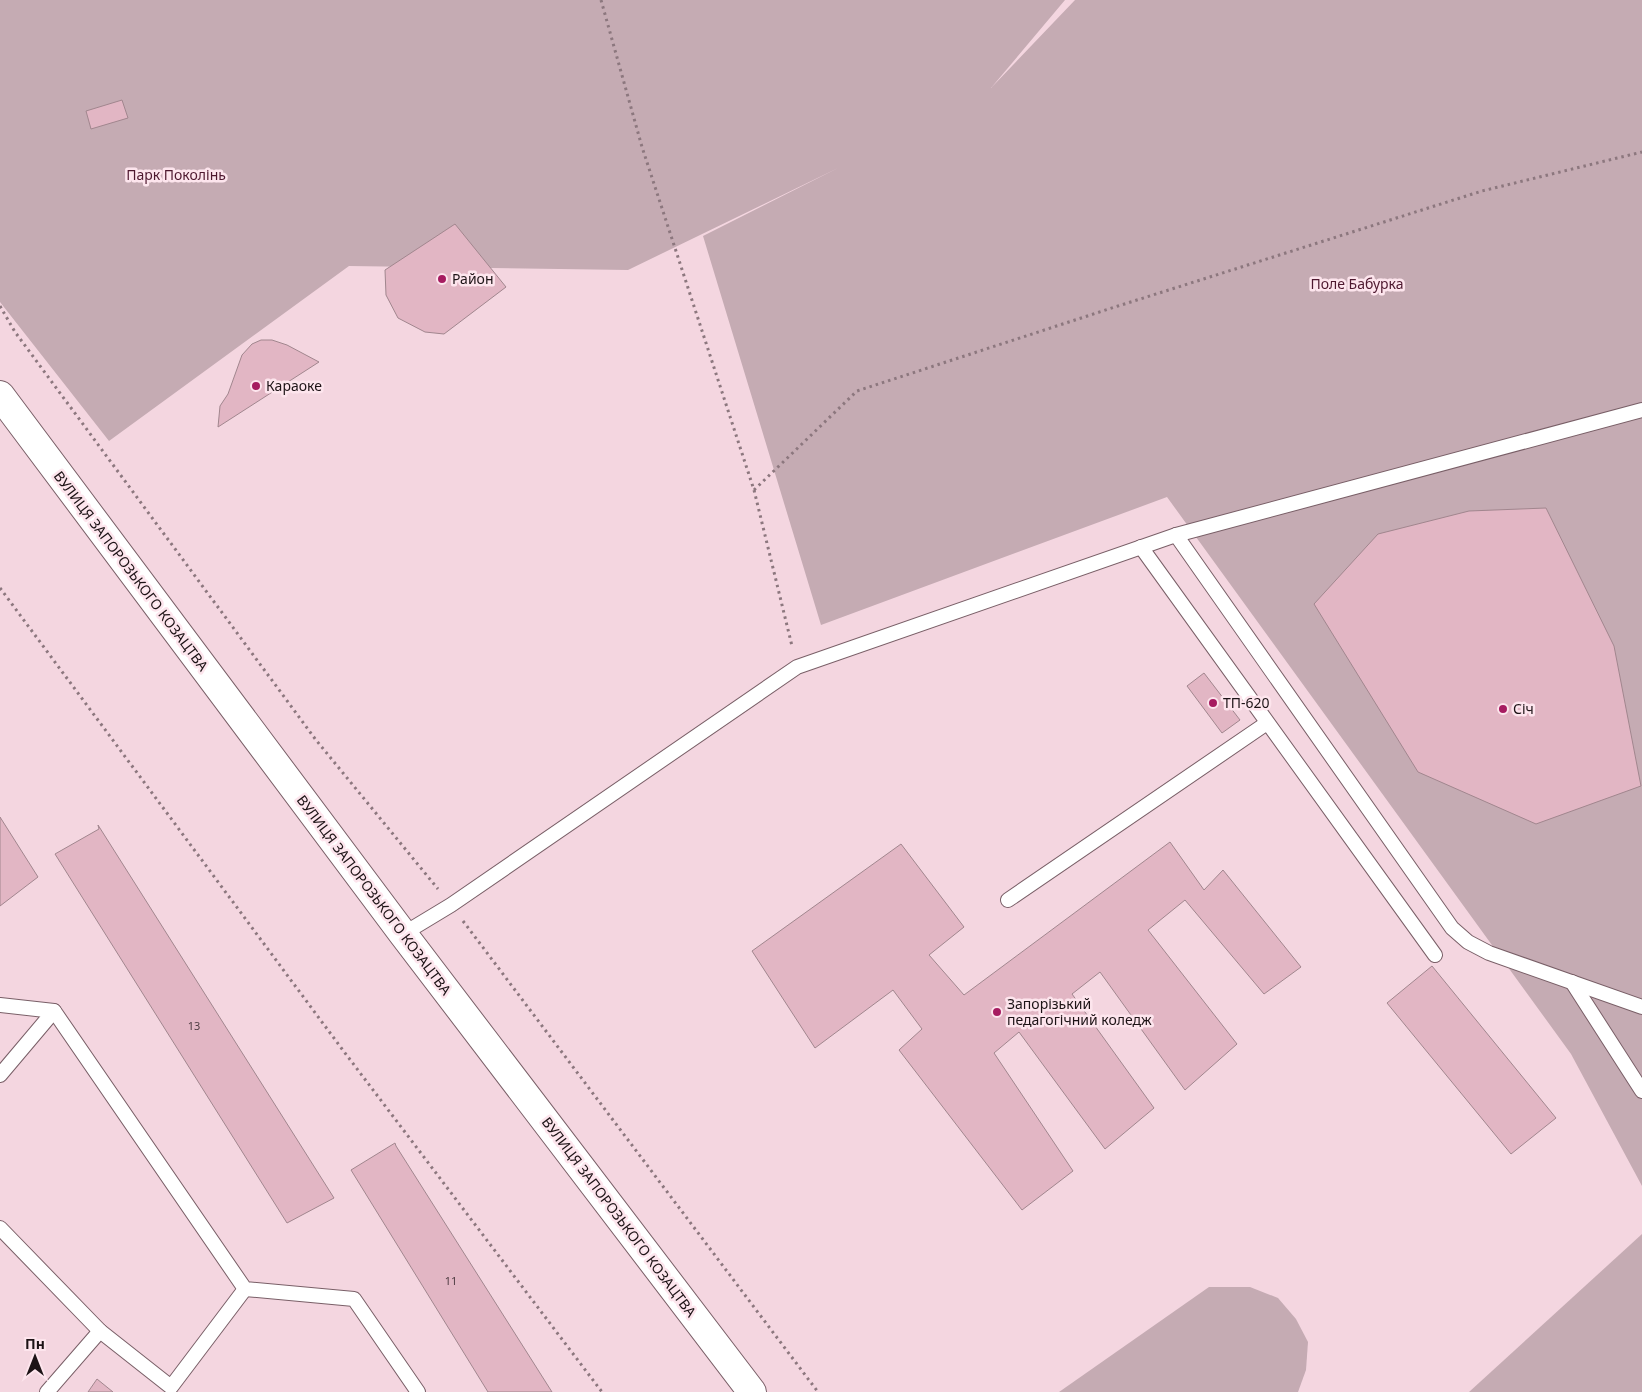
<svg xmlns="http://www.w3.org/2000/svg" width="1642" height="1392" font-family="'Noto Sans',sans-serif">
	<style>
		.green { fill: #c5abb3 }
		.building { fill: #e2b6c4; stroke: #a1868e }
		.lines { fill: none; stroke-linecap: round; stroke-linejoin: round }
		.lane-casing { stroke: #795f67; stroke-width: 16 }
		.secondary-casing { stroke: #795f67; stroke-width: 30 }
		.path { stroke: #8c777e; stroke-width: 3; stroke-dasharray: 2.5 4; stroke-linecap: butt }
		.lane { stroke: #fff; stroke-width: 14 }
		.secondary { stroke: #fff; stroke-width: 28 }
		.poi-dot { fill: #a61b60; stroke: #fde5ed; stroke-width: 2 }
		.labels { text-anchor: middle; stroke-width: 5; stroke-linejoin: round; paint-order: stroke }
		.number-label { font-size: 11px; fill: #4e3c42 }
		.park-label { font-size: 14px; fill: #4e182f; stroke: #fde5ed }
		.poi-label { font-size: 14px; fill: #1d1316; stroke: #fde5ed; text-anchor: start }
		.street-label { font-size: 14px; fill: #1d1316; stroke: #fde5ed }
	</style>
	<rect width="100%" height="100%" fill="#f4d6e0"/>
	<g class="green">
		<path d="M0,0H1065L991,88L1075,0H1642V1186L1571,1054L1167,497L821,625L703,236L838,168L628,270L349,266L109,441L0,302Z"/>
		<path d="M1642,1234V1392H1469Z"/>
		<path d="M1209,1287H1250L1278,1298L1296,1319L1308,1342L1306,1370L1298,1392H1059Z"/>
	</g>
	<g class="building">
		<path d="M122,100L128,118L91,129L86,111Z"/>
		<path d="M455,224L506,287L444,334L425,332L398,318L386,295L385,270Z"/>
		<path d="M261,340H272L287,345L319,362L218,427L220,406L228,394L242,355L252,344Z"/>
		<path d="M1546,508L1614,646L1641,786L1536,824L1418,772L1314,604L1378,534L1469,511Z"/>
		<path d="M1204,673L1240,720L1222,733L1187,686Z"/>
		<path d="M0,817L38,877L0,906Z"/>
		<path d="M98,825L334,1198L287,1223L55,854L99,829Z"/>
		<path d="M1170,842L1204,890L1223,870L1301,967L1264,994L1185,900L1148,930L1237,1044L1185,1090L1100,972L1072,994L1154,1108L1105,1149L1019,1032L994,1053L1073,1171L1022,1210L899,1050L922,1029L893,990L815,1048L752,951L901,844L964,927L929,955L964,995Z"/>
		<path d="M1432,966L1556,1118L1511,1154L1387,1003Z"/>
		<path d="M395,1143L396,1146L552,1392H488L351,1170Z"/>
		<path d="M97,1379L113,1392H88Z"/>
	</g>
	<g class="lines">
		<defs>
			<g id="lane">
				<path d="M1176,535L1452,928L1468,942L1489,953L1642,1007"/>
				<path d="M1141,547L1435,955"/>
				<path d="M1008,900L1267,723"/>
				<path d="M403,934L451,905L797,667L1176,535L1642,410"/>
				<path d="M1572,982L1642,1091"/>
				<path d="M0,1005L54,1011L245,1289L354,1299L418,1392"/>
				<path d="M0,1075L54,1011"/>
				<path d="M0,1228L100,1331"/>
				<path d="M47,1392L100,1331L171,1387L245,1289"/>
			</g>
			<path id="secondary" d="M0,395L403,934L752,1392"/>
		</defs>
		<use href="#lane" class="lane-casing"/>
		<use href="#secondary" class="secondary-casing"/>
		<g class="path">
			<path d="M601,0L642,147L754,490L792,646"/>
			<path d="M0,306L15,332L316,740L438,889"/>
			<path d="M754,490L857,391L1118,306L1482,191L1642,152"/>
			<path d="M0,588L342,1049L602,1392"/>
			<path d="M463,921L818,1392"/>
		</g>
		<use href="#lane" class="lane"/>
		<use href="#secondary" class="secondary"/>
	</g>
	<g class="poi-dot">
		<circle cx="442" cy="279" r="5"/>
		<circle cx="256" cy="386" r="5"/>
		<circle cx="1213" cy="703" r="5"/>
		<circle cx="1503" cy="709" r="5"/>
		<circle cx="997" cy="1012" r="5"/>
	</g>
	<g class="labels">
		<g class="number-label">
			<text x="194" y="1030">13</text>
			<text x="451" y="1285">11</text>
		</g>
		<g class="park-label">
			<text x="176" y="180">Парк Поколінь</text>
			<text x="1357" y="289">Поле Бабурка</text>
		</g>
		<g class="poi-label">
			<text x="452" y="284">Район</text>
			<text x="266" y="391">Караоке</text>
			<text x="1223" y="708">ТП-620</text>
			<text x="1513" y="714">Січ</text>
			<text x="1007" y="1009">Запорізький<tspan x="1007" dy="16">педагогічний коледж</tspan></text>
		</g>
		<g class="street-label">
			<text transform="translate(131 571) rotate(53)" y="5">ВУЛИЦЯ ЗАПОРОЗЬКОГО КОЗАЦТВА</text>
			<text transform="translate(374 895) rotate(53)" y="5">ВУЛИЦЯ ЗАПОРОЗЬКОГО КОЗАЦТВА</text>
			<text transform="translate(619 1217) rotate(53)" y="5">ВУЛИЦЯ ЗАПОРОЗЬКОГО КОЗАЦТВА</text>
		</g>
	</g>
	<g transform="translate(35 1357)" stroke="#fde5ed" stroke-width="4" paint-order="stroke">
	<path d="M0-4L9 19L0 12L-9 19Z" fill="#1d1316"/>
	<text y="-8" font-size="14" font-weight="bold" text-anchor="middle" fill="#1d1316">Пн</text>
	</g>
</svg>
